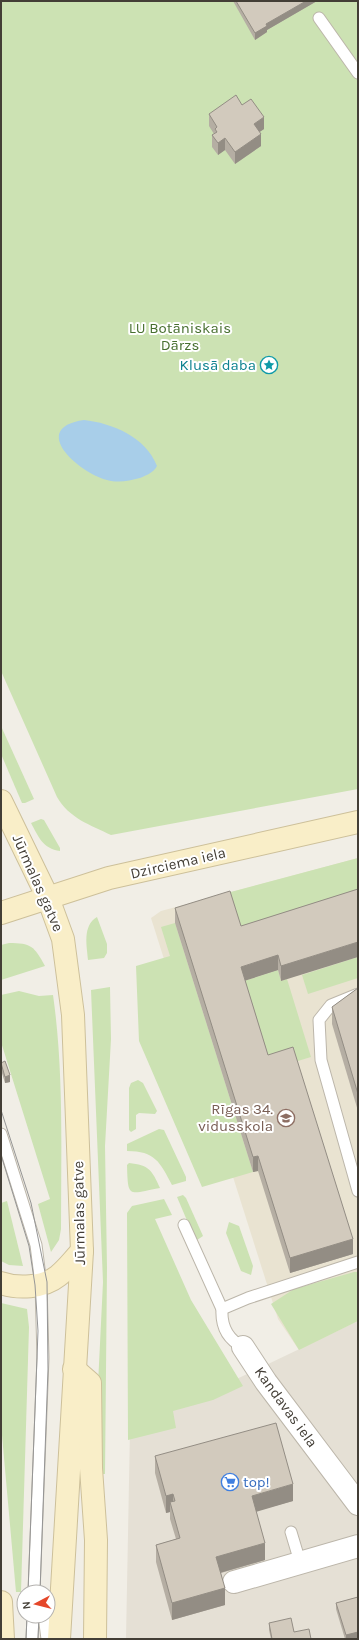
<svg xmlns="http://www.w3.org/2000/svg" width="359" height="1640" font-family="Karla,sans-serif">
	<style>
		.residential { fill: #e5e0d5 }
		.education { fill: #e9e3d1 }
		.green { fill: #cce2b3 }
		.water { fill: #a8cee9 }
		.lines { fill: none; stroke-linecap: round; stroke-linejoin: round }
		.lane-casing { stroke: #bcb6aa; stroke-width: 13 }
		.street-casing { stroke: #bcb6aa; stroke-width: 24 }
		.secondary-casing { stroke: #cdc09a; stroke-width: 24 }
		.lane { stroke: #fff; stroke-width: 11 }
		.street { stroke: #fff; stroke-width: 22 }
		.secondary { stroke: #f9eec8; stroke-width: 22 }
		.tram { stroke: #959595; stroke-width: 1 }
		.wall { fill: #b5aea3 }
		.shaded-wall { fill: #938d84 }
		.building { fill: #d2cabd; stroke: #938d84 }
		.labels { text-anchor: middle; stroke-width: 4; stroke-linejoin: round; paint-order: stroke }
		.park-label { font-size: 15px; fill: #476f2f; stroke: #fff }
		.culture-label { font-size: 15px; fill: #0d838f; stroke: #fff; text-anchor: end }
		.street-label { font-size: 15px; fill: #433e36; stroke: #fff }
		.education-label { font-size: 15px; fill: #785e54; stroke: #fff; text-anchor: end }
		.shop-label { font-size: 15px; fill: #366cbe; stroke: #fff; text-anchor: start }
	</style>
	<rect width="100%" height="100%" fill="#f1eee6"/>
	<path class="residential" d="M358,1321V1639H126L130,1430Z"/>
	<path class="education" d="M358,858V1321L299,1350L278,1319L151,918L161,911Z"/>
	<g class="green">
		<path d="M1,1H358V789L111,835C90,825 69,818 57,797L1,671Z"/>
		<path d="M1,726L34,799L25,803H22L1,754Z"/>
		<path d="M41,819L44,820L60,848V851C43,849 38,836 31,823Z"/>
		<path d="M358,858V904L241,941L227,893Z"/>
		<path d="M97,917L107,944V953L104,958L88,960C87,946 82,926 97,917Z"/>
		<path d="M175,923L253,1172L202,1187L139,1041L136,966L170,956L161,927Z"/>
		<path d="M9,943C31,943 34,946 45,966L1,980V945Z"/>
		<path d="M358,957V978L308,994L302,975Z"/>
		<path d="M278,970L281,981L287,979L311,1057L268,1070L241,982Z"/>
		<path d="M110,987L111,1039L105,1146L107,1268L105,1474H100L97,1405L103,1282L91,990Z"/>
		<path d="M19,991L39,996L53,995C64,1072 61,1151 61,1229L59,1240L51,1252L38,1204L50,1199L1,1042V995Z"/>
		<path d="M138,1080L143,1083L157,1111L155,1114L139,1113L136,1115V1129L131,1132L129,1130V1088L131,1083Z"/>
		<path d="M159,1129L164,1130L186,1177V1181L172,1185C160,1162 155,1151 127,1151V1144Z"/>
		<path d="M129,1163C149,1165 152,1170 160,1188C128,1194 128,1199 127,1165Z"/>
		<path d="M183,1195L186,1198L203,1236L197,1240L194,1237L177,1197Z"/>
		<path d="M164,1199L172,1215L155,1219L191,1300L243,1386L213,1400L173,1411L176,1428L128,1440L127,1213L132,1206Z"/>
		<path d="M7,1201L23,1266L9,1265L1,1261V1203Z"/>
		<path d="M229,1222L239,1226L253,1266L251,1275L241,1271L226,1233Z"/>
		<path d="M354,1272H358V1321L299,1350L271,1304L294,1289Z"/>
		<path d="M1,1303L27,1309L29,1327L21,1592H16L1,1424Z"/>
	</g>
	<path class="water" d="M84,420C112,423 146,437 157,466C153,473 147,475 140,478C129,481 118,483 107,480C79,473 28,428 84,420Z"/>
	<g class="lines">
		<defs>
			<g id="lane">
				<path d="M319,18L358,73"/>
				<path d="M358,994L331,1005L319,1020L321,1060L358,1191"/>
				<path d="M1,1134L36,1245L41,1284L43,1358L34,1592"/>
				<path d="M184,1225L222,1309C221,1326 227,1339 243,1347"/>
				<path d="M222,1309L248,1298L358,1262"/>
				<path d="M291,1532L300,1562"/>
				<path d="M44,1616L47,1639"/>
				<path d="M32,1639L33,1616"/>
			</g>
			<g id="street">
				<path d="M243,1347L266,1382L358,1504"/>
				<path d="M234,1582L358,1546"/>
			</g>
			<g id="secondary">
				<path d="M1,801L48,898L63,939L73,1015L82,1251L59,1639"/>
				<path d="M1,913L109,878L358,822"/>
				<path d="M1,1283C18,1289 43,1288 58,1276C67,1269 74,1259 82,1251"/>
				<path d="M74,1369L90,1383L91,1468L96,1540L95,1639"/>
				<path d="M1,1602L3,1639"/>
			</g>
		</defs>
		<use href="#lane" class="lane-casing"/>
		<use href="#street" class="street-casing"/>
		<use href="#secondary" class="secondary-casing"/>
		<use href="#lane" class="lane"/>
		<use href="#street" class="street"/>
		<use href="#secondary" class="secondary"/>
		<g class="tram">
			<path d="M1,1110L31,1203L47,1282L48,1369L40,1592"/>
			<path d="M1,1155L29,1246L35,1285L38,1331L28,1592"/>
			<path d="M26,1639L27,1616"/>
			<path d="M38,1639L39,1616"/>
		</g>
	</g>
	<g class="wall">
		<path d="M233,1H317L267,30V32L255,40Z"/>
		<path d="M242,105L264,129L259,132L261,146L235,164L225,150L218,155L212,147V135L214,134L209,126V114Z"/>
		<path d="M358,889L281,981L278,970L245,980L268,1055L353,1254L290,1273L258,1171L253,1172L175,923V908L241,926Z"/>
		<path d="M358,988V1111L332,1024V1007Z"/>
		<path d="M1,1063L10,1082L5,1083L1,1070Z"/>
		<path d="M155,1456L293,1501L256,1511L265,1560L221,1573L225,1605L172,1620L156,1562V1545L176,1539L170,1519V1512L166,1513L155,1473Z"/>
		<path d="M358,1597V1638L354,1639H345L336,1609V1603Z"/>
		<path d="M269,1623L294,1632L311,1639H271L269,1630Z"/>
	</g>
	<g class="shaded-wall">
		<path d="M306,1H317L267,30V32L255,40V33L266,24Z"/>
		<path d="M264,117V129L254,136V124Z"/>
		<path d="M261,134V146L235,164V152Z"/>
		<path d="M225,138V150L218,155V143Z"/>
		<path d="M358,942V957L281,981V966Z"/>
		<path d="M278,955V970L241,982V967Z"/>
		<path d="M10,1075V1082L5,1083V1077Z"/>
		<path d="M258,1156V1171L253,1172V1157Z"/>
		<path d="M353,1239V1254L290,1273V1258Z"/>
		<path d="M293,1484V1501L252,1513V1496Z"/>
		<path d="M173,1494V1511L170,1502V1512L166,1513V1496Z"/>
		<path d="M265,1543V1560L216,1574V1557Z"/>
		<path d="M225,1588V1605L172,1620V1603Z"/>
		<path d="M358,1632V1638L354,1639H346V1635Z"/>
	</g>
	<g class="building">
		<path d="M236,1H306L266,24L267,26L255,33Z"/>
		<path d="M236,95L242,105L251,99L264,117L254,124L261,134L235,152L225,138L218,143L212,135L217,132L215,129L217,127L209,114Z"/>
		<path d="M358,889V942L281,966L278,955L241,967L268,1055L293,1047L353,1239L290,1258L258,1156L253,1157L175,908L230,891L241,926Z"/>
		<path d="M358,988V1094L332,1007Z"/>
		<path d="M5,1061L10,1075L5,1077L1,1063Z"/>
		<path d="M276,1423L293,1484L252,1496L265,1543L216,1557L225,1588L172,1603L156,1545L180,1538L170,1502L175,1501L173,1494L166,1496L155,1456Z"/>
		<path d="M358,1597V1632L346,1635L336,1603Z"/>
		<path d="M291,1618L294,1632L309,1629L311,1639H272L269,1623Z"/>
	</g>
	<defs>
		<symbol id="sight-ring" viewBox="-11 -11 22 22"><circle r="9.5" fill="#fff" stroke="#0f9aa8" stroke-width="1.5"/><path d="M0-6L1.8-2.2L6-1.7L2.9 1.2L3.7 5.4L0 3.3L-3.7 5.4L-2.9 1.2L-6-1.7L-1.8-2.2Z" fill="#0f9aa8"/></symbol>
		<symbol id="school-ring" viewBox="-11 -11 22 22"><circle r="9.5" fill="#fff" stroke="#8d6e63" stroke-width="1.5"/><path d="M0-5L7-2L0 1L-7-2ZM-4 1L0 2.5L4 1V4Q0 6-4 4Z" fill="#8d6e63"/></symbol>
		<symbol id="supermarket-ring" viewBox="-11 -11 22 22"><circle r="9.5" fill="#fff" stroke="#3f7fe0" stroke-width="1.5"/><path d="M-6-5.5h2.5l.6 2H6L4.5 2H-2.5L-4.4-4H-6ZM-1.5 3.2a1.3 1.3 0 1 0 .1 0ZM3 3.2a1.3 1.3 0 1 0 .1 0Z" fill="#3f7fe0"/></symbol>
	</defs>
	<g fill-rule="evenodd">
		<use href="#sight-ring" x="259" y="355" width="20" height="20"/>
		<use href="#school-ring" x="276" y="1108" width="20" height="20"/>
		<use href="#supermarket-ring" x="220" y="1472" width="20" height="20"/>
	</g>
	<g class="labels">
		<g class="park-label">
			<text x="180" y="333">LU Botāniskais<tspan x="180" dy="17">Dārzs</tspan></text>
		</g>
		<g class="culture-label">
			<text x="256" y="370">Klusā daba</text>
		</g>
		<g class="street-label">
			<text transform="translate(178 863) rotate(-13)" y="5">Dzirciema iela</text>
			<text transform="translate(38 883) rotate(66)" y="5">Jūrmalas gatve</text>
			<text transform="translate(79 1213) rotate(-91)" y="5">Jūrmalas gatve</text>
			<text transform="translate(286 1407) rotate(54)" y="5">Kandavas iela</text>
		</g>
		<g class="education-label">
			<text x="273" y="1114">Rīgas 34.<tspan x="273" dy="17">vidusskola</tspan></text>
		</g>
		<g class="shop-label">
			<text x="243" y="1487">top!</text>
		</g>
	</g>
	<rect width="359" height="1640" fill="none" stroke="#433e36" stroke-width="4"/>
	<g transform="translate(36 1604) rotate(263)"><circle r="19" fill="#ffffff" stroke="#b4b2af"/>
	<path d="M0-3L7 15L0 10L-7 15Z" fill="#e5472a"/>
	<text y="-6" font-size="11" font-weight="bold" text-anchor="middle" fill="#433e36">N</text>
	</g>
</svg>
